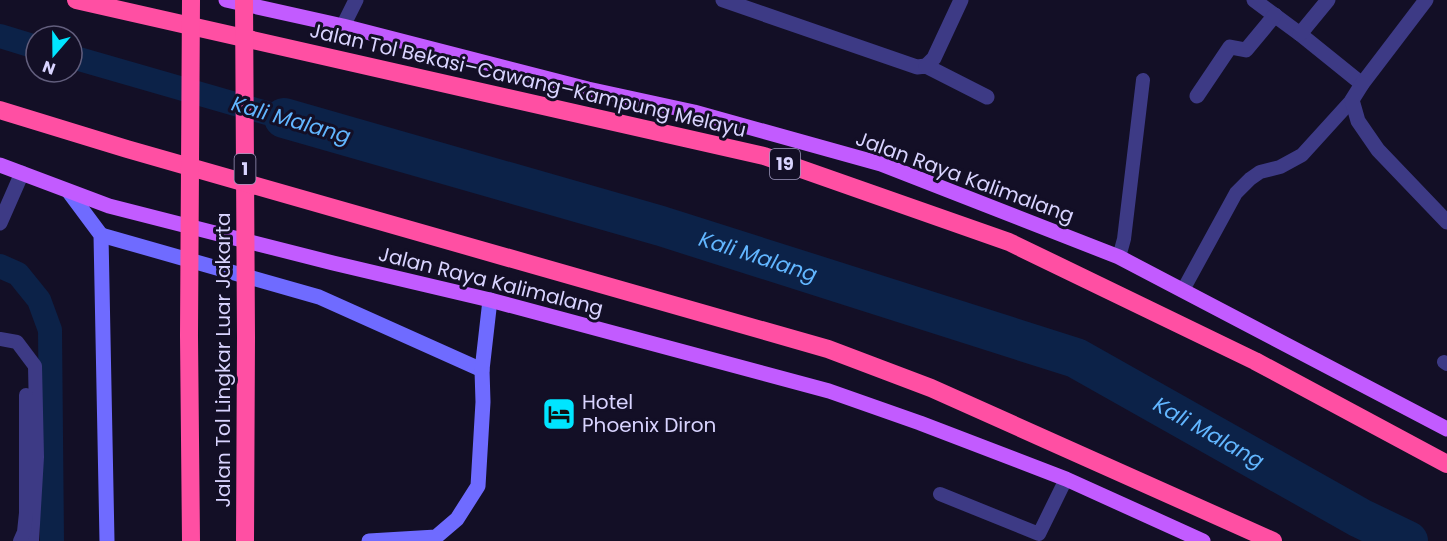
<svg xmlns="http://www.w3.org/2000/svg" width="1447" height="541" font-family="Poppins,sans-serif">
	<style>
		.lines { fill: none; stroke-linecap: round; stroke-linejoin: round }
		.canal { stroke: #0c2248; stroke-width: 24 }
		.river { stroke: #0c2248; stroke-width: 40 }
		.lane { stroke: #3d3a85; stroke-width: 14 }
		.street { stroke: #3d3a85; stroke-width: 15 }
		.secondary { stroke: #6f6bff; stroke-width: 15 }
		.primary { stroke: #c25bff; stroke-width: 15 }
		.highway { stroke: #ff4fa3; stroke-width: 18 }
		.labels { text-anchor: middle; stroke-width: 6; stroke-linejoin: round; paint-order: stroke }
		.shield { fill: #130f26; stroke: #9e99be; stroke-width: 1.5 }
		.shield-label { font-size: 18px; font-weight: bold; fill: #d9d4ff }
		.street-label { font-size: 20px; fill: #d9d4ff; stroke: #130f26 }
		.poi-label { font-size: 20px; fill: #d9d4ff; stroke: #130f26; text-anchor: start }
		.water-label { font-size: 21px; font-style: italic; fill: #62b6ff; stroke: #130f26 }
	</style>
	<rect width="100%" height="100%" fill="#130f26"/>
	<g class="lines">
		<g class="canal">
			<path d="M0,36L36,47"/>
			<path d="M72,57L284,118"/>
			<path d="M0,266L18,274L39,300L50,330L52,541"/>
		</g>
		<path class="river" id="s1" d="M284,118L661,226L1076,358L1360,518L1408,541"/>
		<g class="lane">
			<path d="M1119,257L1124,239L1143,80"/>
			<path d="M1183,290L1236,193L1250,179L1260,172L1280,167L1302,155L1352,100"/>
			<path d="M0,339L17,342L35,366L37,457L32,541"/>
			<path d="M1444,362L1447,364"/>
			<path d="M940,494L1039,534L1066,479"/>
			<path d="M20,541L24,532L26,513V395"/>
		</g>
		<g class="street">
			<path d="M723,0L917,67L926,66L987,97"/>
			<path d="M1254,0L1300,34L1362,84"/>
			<path d="M1426,0L1362,84L1352,100L1358,121L1378,150L1447,222"/>
			<path d="M343,26L356,0"/>
			<path d="M1300,34L1328,0"/>
			<path d="M926,66L934,58L961,0"/>
			<path d="M1197,96L1230,47L1246,50L1275,15"/>
			<path d="M0,223L22,173"/>
		</g>
		<g class="secondary">
			<path d="M69,192L101,235L107,541"/>
			<path d="M101,235L319,297L482,370"/>
			<path d="M369,541L436,537L457,519L478,486L483,402L482,370L490,300"/>
		</g>
		<g class="primary">
			<path d="M226,0L343,26L588,89L694,112L881,164L1119,257L1447,429"/>
			<path d="M0,165L109,206L333,263L490,300L829,391L920,423L1066,479L1203,541"/>
		</g>
		<g class="highway">
			<path d="M76,0L764,156L1009,242L1255,361L1447,464"/>
			<path d="M244,0L246,337L245,541"/>
			<path d="M0,110L127,149L828,349L931,388L1273,541"/>
			<path d="M191,541L189,336L191,0"/>
		</g>
	</g>
	<defs>
		<symbol id="hotel-square" viewBox="-11 -11 22 22"><rect x="-9" y="-9" width="18" height="18" rx="4" fill="#00e5ff" stroke="#130f26"/><path d="M-6-4.5h1.5V1H6V5H4.5V3h-9V5H-6ZM-4 0a1.8 1.8 0 1 1 3.6 0ZM.5 0V-2.5h3Q6-2.5 6 0Z" fill="#111"/></symbol>
	</defs>
	<g fill-rule="evenodd">
		<use href="#hotel-square" x="540" y="395" width="38" height="38"/>
	</g>
	<g class="labels">
		<g class="shield">
			<rect x="770" y="149" width="30" height="30" rx="4.5"/>
			<rect x="234.5" y="154" width="21" height="30" rx="4.5"/>
		</g>
		<g class="shield-label">
			<text x="785" y="170">19</text>
			<text x="245" y="175">1</text>
		</g>
		<g class="street-label">
			<text transform="translate(528 80) rotate(13)" y="7">Jalan Tol Bekasi–Cawang–Kampung Melayu</text>
			<text transform="translate(965 177) rotate(20)" y="7">Jalan Raya Kalimalang</text>
			<text transform="translate(491 281) rotate(14)" y="7">Jalan Raya Kalimalang</text>
			<text transform="translate(223 360) rotate(-90)" y="7">Jalan Tol Lingkar Luar Jakarta</text>
		</g>
		<g class="poi-label">
			<text x="582" y="409">Hotel<tspan x="582" dy="23">Phoenix Diron</tspan></text>
		</g>
		<g class="water-label">
			<text transform="translate(291 120) rotate(16)" y="7">Kali Malang</text>
			<text dy="7" stroke="none"><textPath href="#s1" startOffset="494">Kali Malang</textPath></text>
			<text dy="7" stroke="none"><textPath href="#s1" startOffset="980">Kali Malang</textPath></text>
		</g>
	</g>
	<g transform="translate(54 54) rotate(200)"><circle r="28" fill="#130f26" stroke="#625e7d" stroke-width="1.5"/>
	<path d="M0-4.5L10 22L0 15L-10 22Z" fill="#00e5ff"/>
	<text y="-9" font-size="16" font-weight="bold" text-anchor="middle" fill="#d9d4ff">N</text>
	</g>
</svg>
